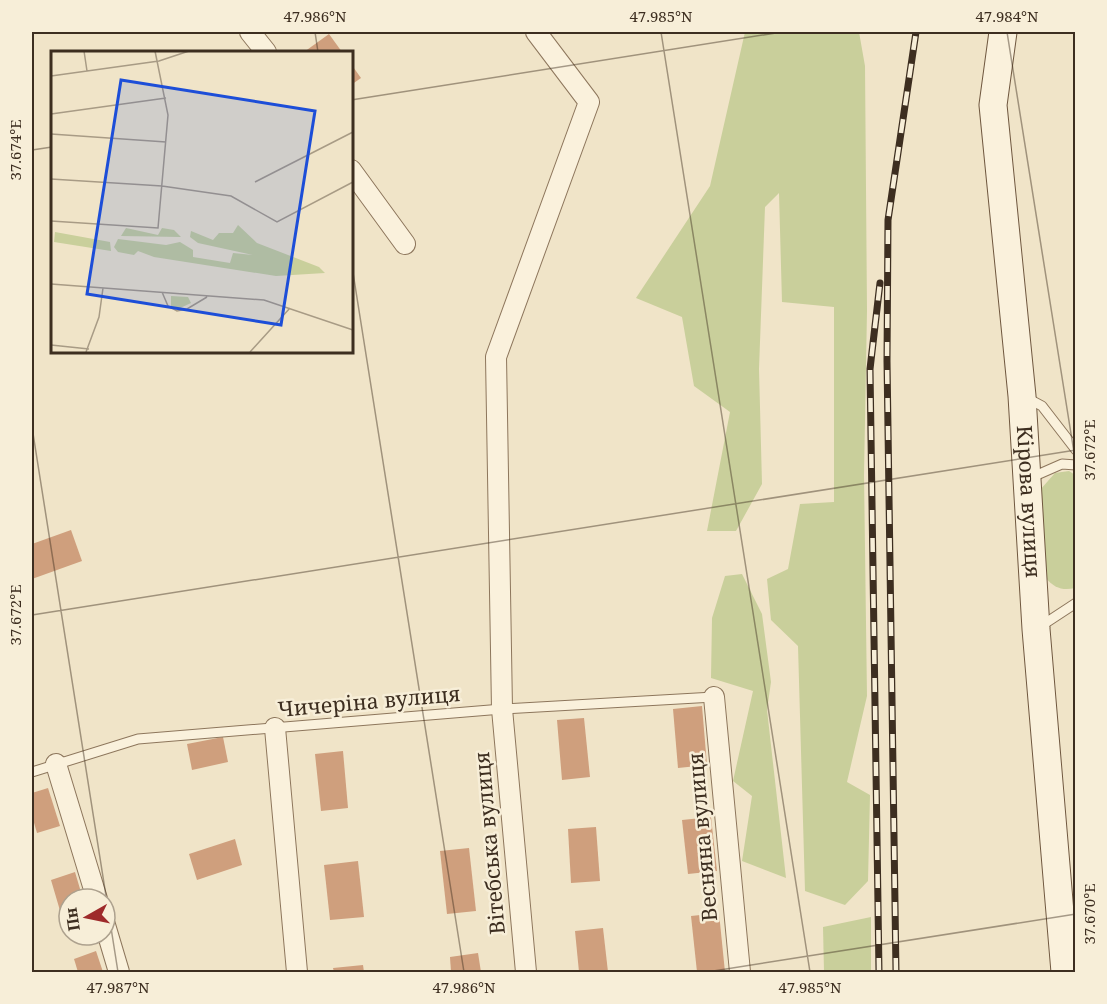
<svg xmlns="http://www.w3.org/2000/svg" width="1107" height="1004" font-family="'Noto Serif',serif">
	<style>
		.green { fill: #c9cf9b }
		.building { fill: #cf9f7d }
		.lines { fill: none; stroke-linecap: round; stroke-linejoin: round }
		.lane-casing { stroke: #8d765c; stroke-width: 11 }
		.street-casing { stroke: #8d765c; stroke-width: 22 }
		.secondary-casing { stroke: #6f573f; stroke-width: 29 }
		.lane { stroke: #faf1dc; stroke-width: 9 }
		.street { stroke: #faf1dc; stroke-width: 20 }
		.secondary { stroke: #faf1dc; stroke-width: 27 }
		.rail-casing { stroke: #3d2e20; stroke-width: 7 }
		.rail { stroke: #f7eed8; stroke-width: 4.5; stroke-dasharray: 14; stroke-linecap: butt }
		.ticks { fill: none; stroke: #3d2e20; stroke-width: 1.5; stroke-opacity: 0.45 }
		.labels { text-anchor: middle; stroke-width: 5; stroke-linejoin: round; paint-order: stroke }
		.street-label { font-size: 21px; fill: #3d2e20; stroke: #f7eed8 }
		.inset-road { fill: none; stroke: #a89b85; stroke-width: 1.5 }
		.view { fill: #1d4ed8; fill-opacity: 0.15; stroke: #1d4ed8; stroke-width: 3 }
		.inset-edge { fill: none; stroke: #3d2e20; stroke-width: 3 }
		.neatline { fill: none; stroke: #3d2e20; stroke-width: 2 }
		.ticks-label { font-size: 15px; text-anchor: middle; fill: #3d2e20 }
	</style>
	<rect width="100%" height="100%" fill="#f0e4c8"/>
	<g class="green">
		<path d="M745,32H859L865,66L867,311L864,475L867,696L847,782L870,795L868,881L845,905L805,891L798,646L771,620L767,579L788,569L800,504L834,502V307L782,302L779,193L765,207L759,369L762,484L736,531H707L730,412L694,386L682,317L636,298L710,186Z"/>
		<path d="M1069,471L1075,475V588C1063,591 1054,588 1046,578L1040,490L1055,473Z"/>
		<path d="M742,574L762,614L771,682L767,710L786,878L742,861L752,796L733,781L753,691L711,678L712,618L725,576Z"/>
		<path d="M871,917V972H824L823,927Z"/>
	</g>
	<g class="building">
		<path d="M329,34L342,52H304Z"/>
		<path d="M351,64L361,78L351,85Z"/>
		<path d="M71,530L82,561L32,579V544Z"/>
		<path d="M702,706L707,765L678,768L673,709Z"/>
		<path d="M584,718L590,777L562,780L557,720Z"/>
		<path d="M223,737L228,762L192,770L187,744Z"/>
		<path d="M343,751L348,808L321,811L315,754Z"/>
		<path d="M48,788L60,826L37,833L32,816V793Z"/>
		<path d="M711,817L717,871L688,874L682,820Z"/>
		<path d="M596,827L600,881L571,883L568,829Z"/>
		<path d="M235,839L242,865L197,880L189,854Z"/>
		<path d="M469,848L476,911L447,914L440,851Z"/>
		<path d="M358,861L364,917L330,920L324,865Z"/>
		<path d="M75,872L83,899H69V911L61,914L51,880Z"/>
		<path d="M719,913L725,972H697L691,916Z"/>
		<path d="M603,928L608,972H579L575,931Z"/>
		<path d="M96,951L103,972H78L74,959Z"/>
		<path d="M478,953L481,972H451L450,957Z"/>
		<path d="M363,965L364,972H334L333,968Z"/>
	</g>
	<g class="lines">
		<defs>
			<g id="lane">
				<path d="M1027,398L1042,406L1076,450"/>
				<path d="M1030,478L1062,464L1076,465"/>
				<path d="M1041,626L1076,603"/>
				<path d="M32,772L138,739L502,709L714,697"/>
			</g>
			<g id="street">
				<path d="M250,32L266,52"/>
				<path d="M351,170L405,244"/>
				<path d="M714,697L740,972"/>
				<path d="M275,728L297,972"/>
				<path d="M56,764L97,899"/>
				<path d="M105,925L119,972"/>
				<path d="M526,972L502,709L496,357L589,102L536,32"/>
			</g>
			<g id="secondary">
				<path id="s1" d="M1003,32L993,105L1022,396L1036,629L1065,972"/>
			</g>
		</defs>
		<use href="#lane" class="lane-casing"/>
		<use href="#street" class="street-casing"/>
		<use href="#secondary" class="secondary-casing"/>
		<use href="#lane" class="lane"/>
		<use href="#street" class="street"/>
		<use href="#secondary" class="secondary"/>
		<defs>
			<g id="rail">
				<path d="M879,972L870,369L880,283"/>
				<path d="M896,972L887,361L888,220L916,32"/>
			</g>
		</defs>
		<use href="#rail" class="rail-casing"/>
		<use href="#rail" class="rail"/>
	</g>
	<path class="ticks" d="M315,32L318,52M661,32L810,972M1007,32L1076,465M351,100L782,32M32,150L52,147M351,260L464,972M32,427L118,972M32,615L1076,450M707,972L1076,914"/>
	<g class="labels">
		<g class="street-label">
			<text dy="7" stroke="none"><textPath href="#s1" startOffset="472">Кірова вулиця</textPath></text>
			<text transform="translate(369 702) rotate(-5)" y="7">Чичеріна вулиця</text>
			<text transform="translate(703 837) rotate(-95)" y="7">Весняна вулиця</text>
			<text transform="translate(490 843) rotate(-95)" y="7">Вітебська вулиця</text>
		</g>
	</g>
	<g transform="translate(51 51)">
		<rect width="302" height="302" fill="#f0e4c8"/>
		<path d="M187,174L206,192L268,216L274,222L225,225L103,206L87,200L83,204L67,201L63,196L67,188L115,194L129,191L142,199V206L179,212L182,202L202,204L147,192L139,186L140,180L162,189L168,182H182ZM75,177L107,184L111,177L123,179L130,186L70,185ZM4,181L59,191L60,200L3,191ZM120,245L137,246L140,252L127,258L120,256Z" fill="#c9cf9b"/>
		<path class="inset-road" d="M33,0L36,20M0,25L108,10L138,0M0,63L115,47M0,83L115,91M0,128L111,135L180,145L226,171L302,131M204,131L302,81M0,170L107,177L117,64L104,0M0,233L213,249L302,279M111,241L117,255L126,260L136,258L156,246M0,294L38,298M35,301L48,266L52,237M199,301L239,257"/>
		<path class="view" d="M70,29L264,60L230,274L36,243Z"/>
		<rect width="302" height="302" class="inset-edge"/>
	</g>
	<rect width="1107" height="1004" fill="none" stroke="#f7eed8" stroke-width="66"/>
	<g transform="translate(87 917) rotate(261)"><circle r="28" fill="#f7eed8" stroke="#ada18e" stroke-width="1.5"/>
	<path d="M0-4.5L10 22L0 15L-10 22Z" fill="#9e2a2b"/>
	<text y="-9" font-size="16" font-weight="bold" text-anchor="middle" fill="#3d2e20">Пн</text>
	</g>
	<rect x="33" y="33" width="1041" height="938" class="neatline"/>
	<g class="ticks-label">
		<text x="315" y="22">47.986°N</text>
		<text x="661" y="22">47.985°N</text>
		<text x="1007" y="22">47.984°N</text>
		<text transform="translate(16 150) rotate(-90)" y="5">37.674°E</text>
		<text transform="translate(1090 450) rotate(-90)" y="5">37.672°E</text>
		<text transform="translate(16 615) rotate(-90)" y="5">37.672°E</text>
		<text transform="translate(1090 914) rotate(-90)" y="5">37.670°E</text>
		<text x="118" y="993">47.987°N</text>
		<text x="464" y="993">47.986°N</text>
		<text x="810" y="993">47.985°N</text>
	</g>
</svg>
